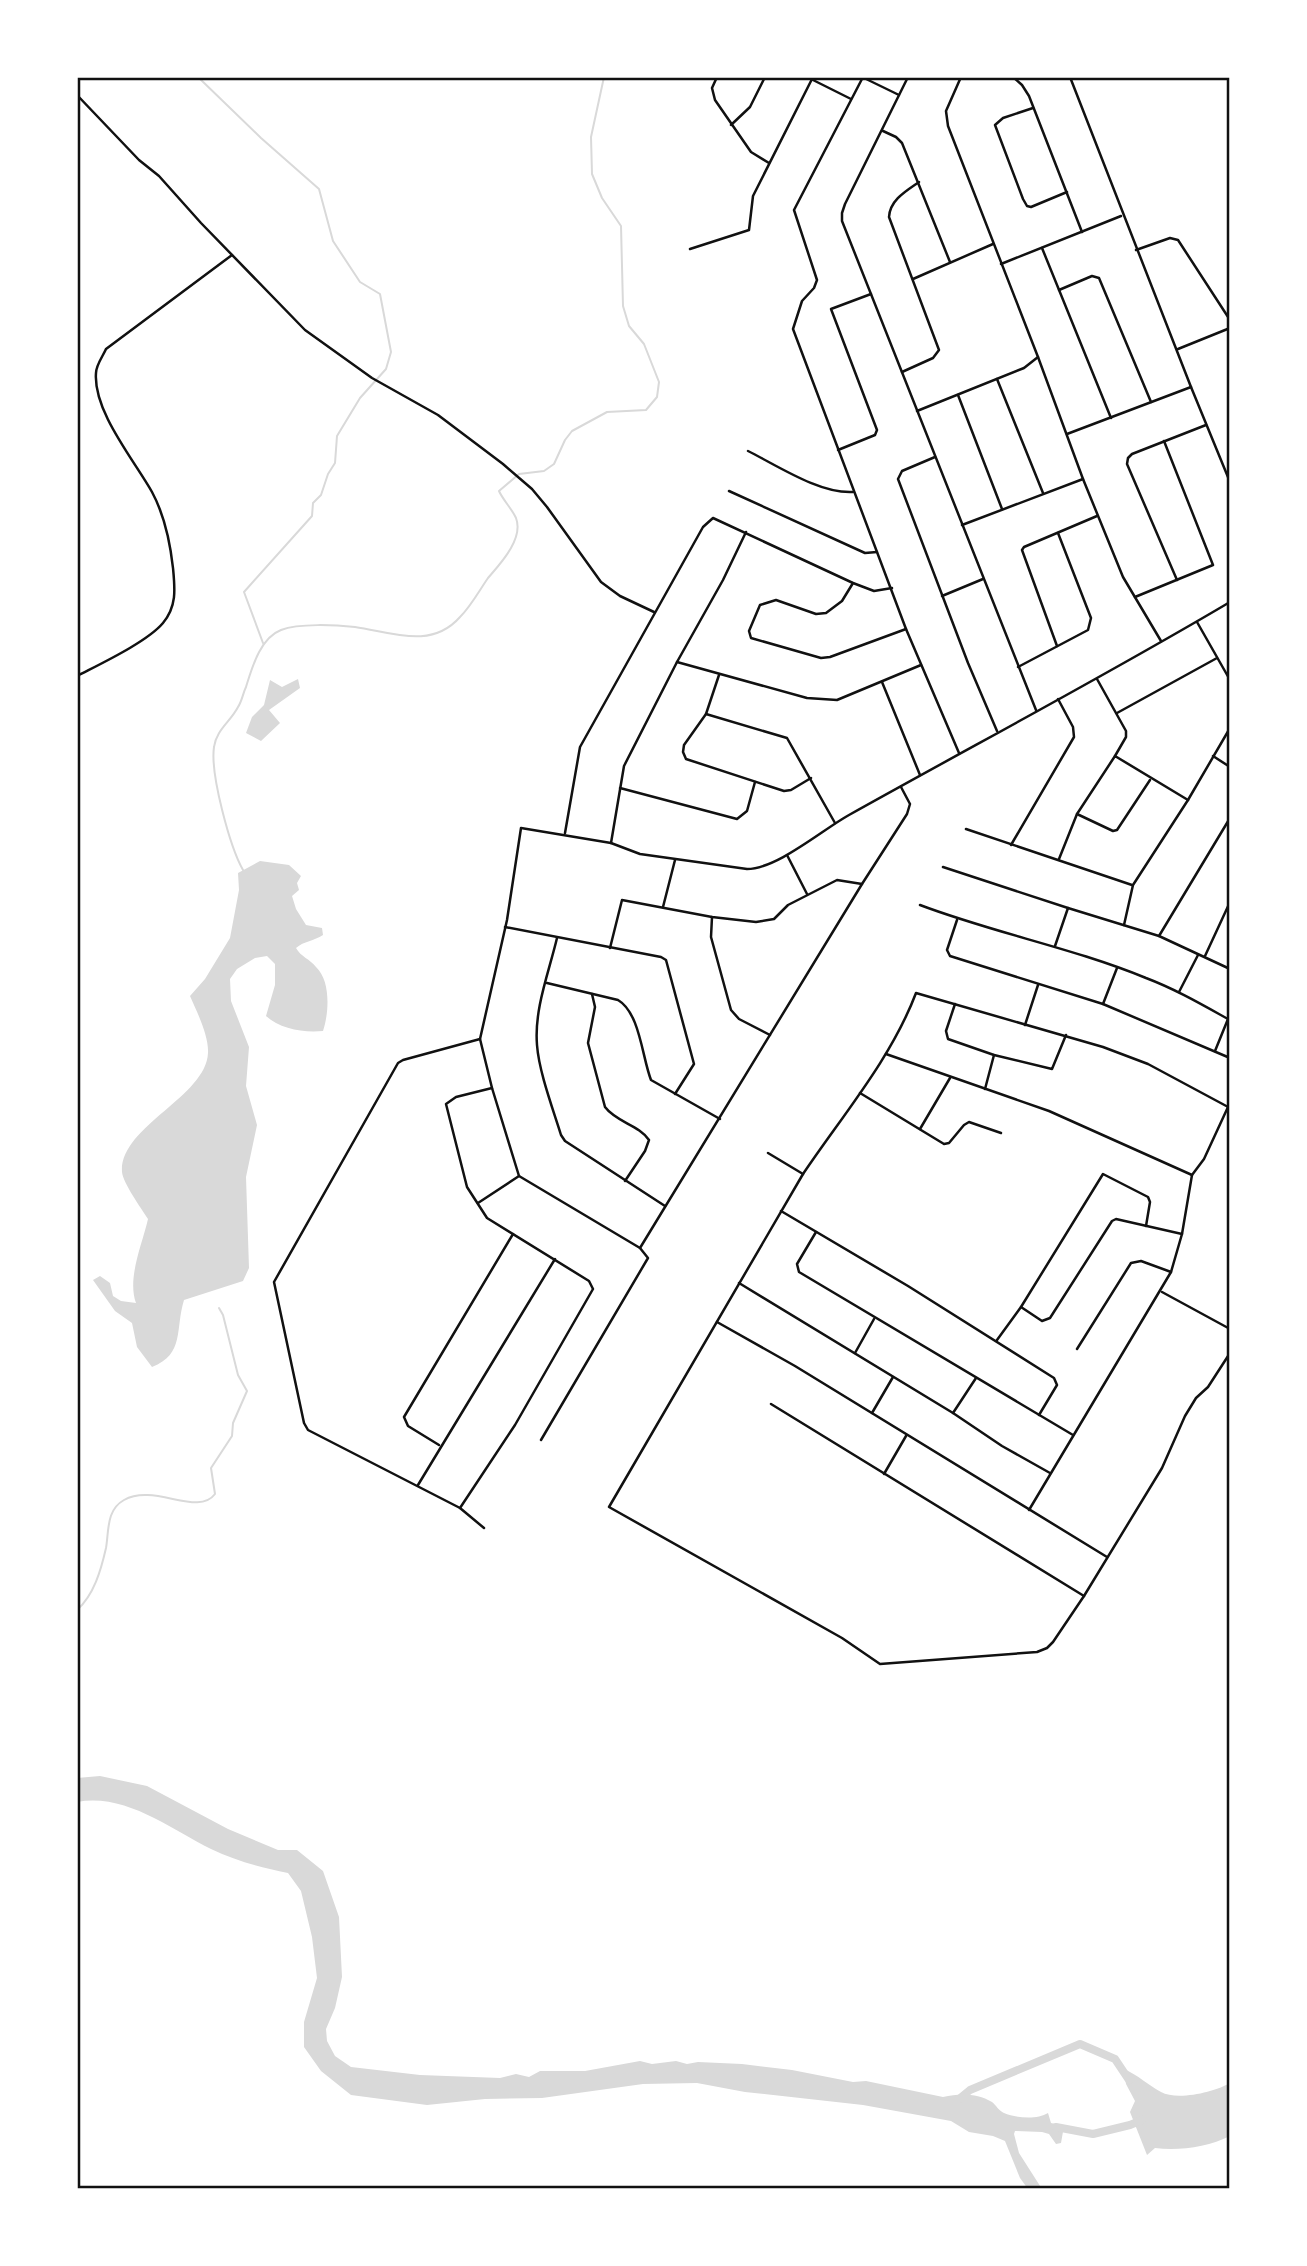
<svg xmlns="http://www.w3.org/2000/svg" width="1307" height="2266" font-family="'Noto Serif',serif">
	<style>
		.water { fill: #d9d9d9 }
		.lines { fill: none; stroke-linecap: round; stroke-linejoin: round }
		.stream { stroke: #d9d9d9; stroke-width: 2 }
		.river { stroke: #d9d9d9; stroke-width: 8 }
		.minor { stroke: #111; stroke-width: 2.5 }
		.neatline { fill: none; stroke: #111; stroke-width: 2.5 }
	</style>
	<rect width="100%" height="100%" fill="#fff"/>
	<g class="water">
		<path d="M298,679L300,688L269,710L280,723L261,741L246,733L252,717L264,705L270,680L282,687Z"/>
		<path d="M260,861L289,865L301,876L297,883L299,890L292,896L296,909L306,925L322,928L323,935C314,941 304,941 296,948C301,957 310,959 316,967C331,981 329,1013 323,1031C304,1033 280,1029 266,1016L275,985V964L267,956L255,958L237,969L230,979L231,1001L249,1047L246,1086L257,1125L246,1177L249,1268L243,1281L184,1300C175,1329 185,1354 152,1367L137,1347L132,1323L115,1311L93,1280L100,1276L110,1283L113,1296L121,1301L136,1303C127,1278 142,1245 148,1219C141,1208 123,1183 122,1172C119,1127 206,1097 208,1053C209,1036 197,1012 190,996L205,979L230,938L239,890L238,873Z"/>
		<path d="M100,1776L147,1786L228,1829L278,1850H297L323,1871L339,1917L342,1977L335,2008L326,2029L327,2041L335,2056L351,2067L420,2075L500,2078L516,2074L529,2077L540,2071H585L640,2061L652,2064L676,2061L687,2064L698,2062L742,2064L792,2070L853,2082L866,2081L943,2097C960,2093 977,2093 992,2102C996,2105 999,2111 1004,2113C1016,2118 1037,2120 1048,2113L1051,2123L1064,2126L1061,2143L1056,2144L1049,2134L1042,2132L1015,2131L1014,2134L1019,2153L1042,2189H1028L1020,2178L1005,2141L993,2136L969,2132L951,2121L863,2105L745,2092L697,2083L643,2084L542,2098L485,2099L427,2105L351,2095L321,2071L304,2047V2022L317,1978L312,1937L301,1891L288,1873C262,1868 236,1861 211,1849C170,1829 126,1793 77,1802V1778Z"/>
		<path d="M1124,2069C1138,2075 1148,2085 1161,2092C1177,2101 1215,2092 1230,2083V2136C1208,2147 1179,2151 1155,2148L1147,2155L1130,2112L1135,2101L1126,2084Z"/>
	</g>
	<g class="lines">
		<g class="stream">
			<path d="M198,77L261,138L319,189L333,241L360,282L380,294L391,352L386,369L360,398L337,436L335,463L328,474L321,495L313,503L312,516L244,592L263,643"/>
			<path d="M243,870C230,847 210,774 214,747C216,730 231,721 238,707C242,701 243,693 246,687C252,668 260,638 281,630C299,623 336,625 355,627C391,632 431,650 460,617C471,606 479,591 488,578C500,564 524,539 516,518C512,509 503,500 499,491L519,474L544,471L554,464L565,440L572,431L607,412L646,410L657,397L659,382L644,344L629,326L623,306L621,226L602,198L592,174L591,137L604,77"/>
			<path d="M77,1610C94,1595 101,1570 106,1548C109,1531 106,1510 124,1500C154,1483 198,1517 215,1494L211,1468L232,1436L233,1423L247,1391L238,1375L223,1315L219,1308"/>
		</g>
		<g class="river">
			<path d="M959,2099L970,2090L1080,2044L1115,2059L1129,2080"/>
			<path d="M1056,2127L1093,2134L1130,2125L1142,2120"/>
		</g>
		<g class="minor">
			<path d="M717,77L712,88L715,100L751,152L769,163"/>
			<path d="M862,77L899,95"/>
			<path d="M863,77L794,210L817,280L814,288L802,301L793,329L906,629L959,753"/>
			<path d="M908,77L845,204L842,213V221L1036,710"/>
			<path d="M961,77L946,111L948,126L1038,357L1083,479L1123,577L1161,641"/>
			<path d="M1013,77L1022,85L1029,96L1082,232"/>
			<path d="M1070,77L1191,387"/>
			<path d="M811,79L851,99"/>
			<path d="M77,95L139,160L159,176L201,223L305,330L372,378L438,415L503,464L532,489L547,507L601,582L620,596L654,612"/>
			<path d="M1033,108L1003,118L995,125L1023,199L1027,206L1031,207L1067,192"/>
			<path d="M731,125L750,107L765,77"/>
			<path d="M883,131L896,137L902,143L950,262"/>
			<path d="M1042,248L1111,418"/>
			<path d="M690,249L749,230L753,196L813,77"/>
			<path d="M1136,250L1170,238L1178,240L1230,320"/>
			<path d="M1001,264L1121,216"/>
			<path d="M913,279L993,244"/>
			<path d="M1059,290L1092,276L1099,278L1151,402"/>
			<path d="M1178,349L1230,328"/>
			<path d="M902,372L933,358L939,350L889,217C890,200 906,191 919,182"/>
			<path d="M997,379L1043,493"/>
			<path d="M958,395L1002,509"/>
			<path d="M917,411L1024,368L1038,357"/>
			<path d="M1067,434L1191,387L1230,482"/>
			<path d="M838,450L875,435L877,430L831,309L871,294"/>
			<path d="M748,451C778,466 820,494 853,492"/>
			<path d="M935,457L902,471L898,479L968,663L997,731"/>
			<path d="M729,491L865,553L877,552"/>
			<path d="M962,525L1083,479"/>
			<path d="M1177,580L1127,464L1128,458L1132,454L1206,425"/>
			<path d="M853,583L842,601L826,613L816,614L776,600L760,605L749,631L751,638L821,658L830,657L906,629"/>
			<path d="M942,596L983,579"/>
			<path d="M1135,597L1213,565L1164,441"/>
			<path d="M1197,622L1230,680"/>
			<path d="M1057,646L1022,550L1024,547L1097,516"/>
			<path d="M677,662L807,698L837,700L921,665"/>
			<path d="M1018,667L1088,630L1091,618L1058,533"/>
			<path d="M719,675L706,714L684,745L683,752L686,759L784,791L791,790L811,778"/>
			<path d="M77,676C100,664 147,642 163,623C177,606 175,589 173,568C170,541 165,516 152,492C134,460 93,411 96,373C96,365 103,356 106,349L232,255"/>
			<path d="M1097,679L1126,731V737L1115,756"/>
			<path d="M882,682L920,775"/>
			<path d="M1117,713L1217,658"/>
			<path d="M706,714L787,738L835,823"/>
			<path d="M1213,756L1230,767"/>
			<path d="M620,788L737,819L747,811L755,782"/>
			<path d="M1077,814L1113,831L1117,830L1150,780"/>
			<path d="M966,829L1132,885"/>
			<path d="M565,833L580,747L703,527L713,518L853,583L874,591L892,588"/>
			<path d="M611,843L624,766L677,662L723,580L746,532"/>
			<path d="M1011,845L1074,737L1073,727L1058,699"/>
			<path d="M787,855L807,894"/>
			<path d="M1059,859L1077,814L1115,756L1188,800"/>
			<path d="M943,867L1068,908"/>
			<path d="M920,905C994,933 1073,948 1146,978C1175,989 1201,1004 1228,1019L1215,1051"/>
			<path d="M663,907L675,860"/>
			<path d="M712,917L711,937L731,1010L739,1019L770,1035"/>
			<path d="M957,920L947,950L950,956L1103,1004L1230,1058"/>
			<path d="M1124,925L1133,885L1188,800L1230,728"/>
			<path d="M505,927L661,957L666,960L694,1064L675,1094"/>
			<path d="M1159,936L1230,818"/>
			<path d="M557,938C549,972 534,1009 537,1045C539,1072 553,1109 561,1135L565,1141L665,1206"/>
			<path d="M1055,946L1068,908L1159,936L1230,969"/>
			<path d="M610,948L622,900L712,917L756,922L774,919L788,905L837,880L862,884"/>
			<path d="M1205,956L1230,902"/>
			<path d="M547,983L618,1000C640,1013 642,1057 651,1080L720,1119"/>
			<path d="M1179,992L1198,955"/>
			<path d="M592,994L595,1007L588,1043L605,1107C616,1122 639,1125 649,1140L645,1151L625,1181"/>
			<path d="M955,1004L946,1031L948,1039L994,1055L1052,1069L1066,1035"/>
			<path d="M1103,1004L1117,968"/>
			<path d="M1025,1025L1038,985"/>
			<path d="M886,1054L1049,1111L1192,1175"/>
			<path d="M985,1089L994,1055"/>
			<path d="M860,1093L944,1144L949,1143L964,1125L969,1122L1001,1133"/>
			<path d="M920,1129L950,1078"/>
			<path d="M768,1153L803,1174L609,1507L842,1638L880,1664L1037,1652L1047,1648L1053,1642L1084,1596L1162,1468L1185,1416L1196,1398L1208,1387L1230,1353"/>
			<path d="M803,1174C842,1116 891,1059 916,993L1103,1047L1148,1064L1230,1108"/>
			<path d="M478,1203L519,1176"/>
			<path d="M781,1211L908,1286L1054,1378L1057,1385L1039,1415"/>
			<path d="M816,1232L797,1264L799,1272L1073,1435"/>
			<path d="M640,1248L862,884L907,814L910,804L901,787"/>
			<path d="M739,1283L953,1413L1002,1446L1050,1473"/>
			<path d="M1162,1292L1230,1329"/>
			<path d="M1021,1307L1042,1321L1050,1318L1112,1221L1116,1219L1182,1234"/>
			<path d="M717,1322L795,1366L1107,1557"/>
			<path d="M997,1340L1021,1307L1103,1174L1148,1197L1150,1202L1146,1226"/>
			<path d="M1077,1349L1131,1263L1141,1261L1171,1272"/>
			<path d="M855,1353L874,1319"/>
			<path d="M771,1404L1084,1596"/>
			<path d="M872,1413L893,1377"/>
			<path d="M953,1413L976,1378"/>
			<path d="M541,1440L648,1258L640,1248L519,1176L492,1088L480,1039L507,920L521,828L611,843L640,854L747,869C777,869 822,830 849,815C976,744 1105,676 1230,602"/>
			<path d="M439,1445L408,1426L404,1417L513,1234"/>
			<path d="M884,1474L906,1436"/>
			<path d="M418,1485L555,1259"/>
			<path d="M460,1508L308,1430L304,1423L274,1282L398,1063L403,1060L480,1039"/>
			<path d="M1029,1510L1171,1272L1182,1234L1192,1175L1204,1159L1228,1107"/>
			<path d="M484,1528L460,1508L515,1425L593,1289L589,1281L487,1218L467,1187L446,1104L456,1097L492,1088"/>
		</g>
	</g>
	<rect width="1307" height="2266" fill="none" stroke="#ffffff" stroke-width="158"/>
	<rect x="79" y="79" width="1149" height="2108" class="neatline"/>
</svg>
